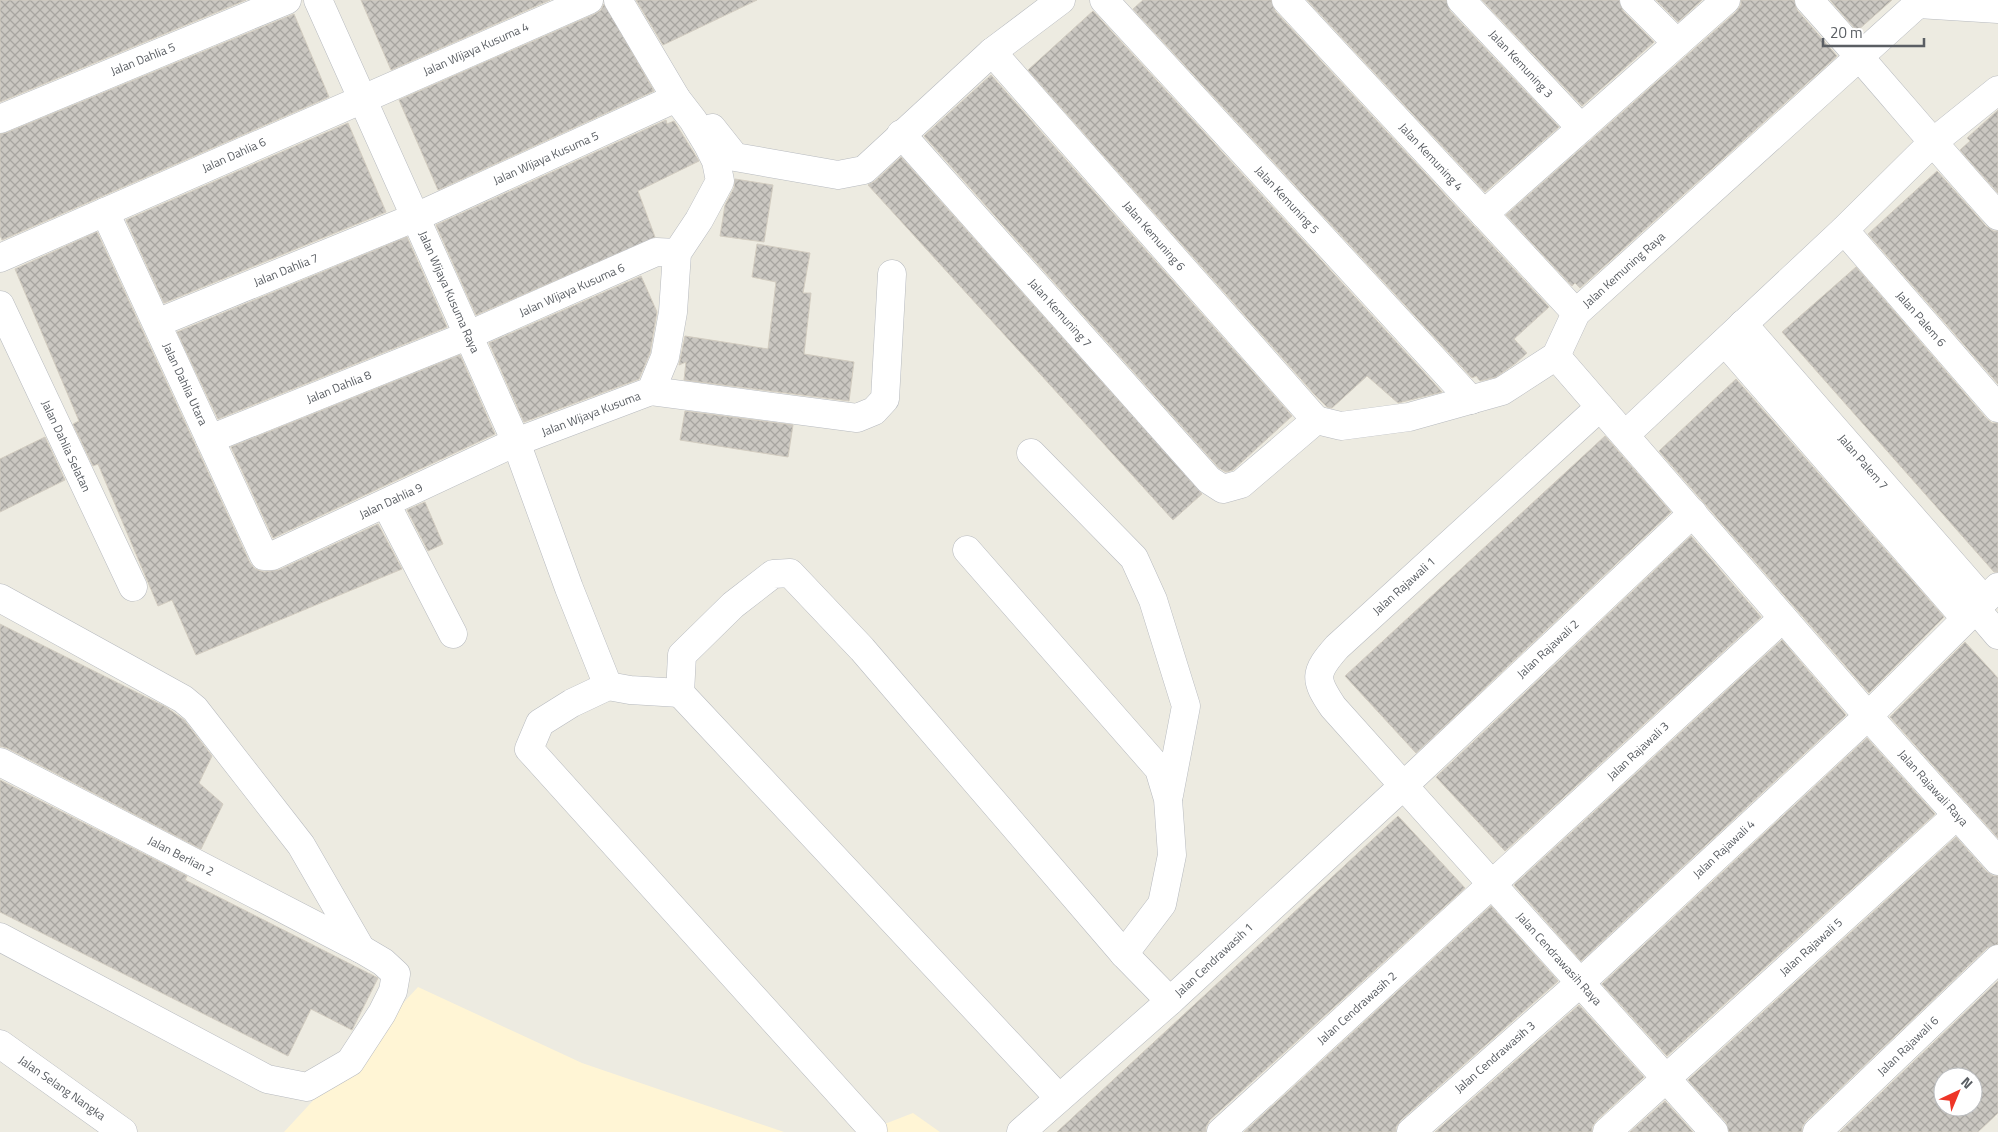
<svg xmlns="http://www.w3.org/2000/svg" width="1998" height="1132" font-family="'Titillium Web',sans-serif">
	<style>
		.commercial { fill: #fff5d5 }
		.building { fill: url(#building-cross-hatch); stroke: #d2ccc0; fill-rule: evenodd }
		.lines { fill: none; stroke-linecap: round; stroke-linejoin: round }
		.street-casing { stroke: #b7babf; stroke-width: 29 }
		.street { stroke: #fff; stroke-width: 28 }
		.labels { text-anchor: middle; stroke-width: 4; stroke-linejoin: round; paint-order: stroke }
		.street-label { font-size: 12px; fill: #5a5e63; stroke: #fff }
	</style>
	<defs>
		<pattern id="building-cross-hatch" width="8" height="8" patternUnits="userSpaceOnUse" patternTransform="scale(1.25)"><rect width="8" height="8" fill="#cac7c1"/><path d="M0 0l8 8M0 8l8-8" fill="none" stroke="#a7a5a0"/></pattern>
	</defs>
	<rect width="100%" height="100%" fill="#edebe1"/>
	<g class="commercial">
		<path d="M418,987L582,1063L784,1132H284Z"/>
		<path d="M913,1113L940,1132H864Z"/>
	</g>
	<g class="building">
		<path d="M0,0H246L0,102Z"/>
		<path d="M361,0H550L391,70Z"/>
		<path d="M636,0H757L663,45Z"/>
		<path d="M1143,0H1271L1275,11L1549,307L1514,339L1527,353L1516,363L1496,377L1480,381L1476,376L1472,378L1133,9Z"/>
		<path d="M1307,0H1446L1450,11L1559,127L1485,192Z"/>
		<path d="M1482,0H1619L1623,11L1654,42L1582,106Z"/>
		<path d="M1656,0H1702L1678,22Z"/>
		<path d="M1741,0H1794L1797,10L1837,56L1580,288L1575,283L1572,286L1506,215L1736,12L1741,5Z"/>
		<path d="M1830,0H1892L1857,31Z"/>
		<path d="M604,4L654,91L438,190L399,100L595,14L601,10Z"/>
		<path d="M1093,11L1442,392L1398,403L1367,376L1332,408L1327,407L1315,395L1028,70Z"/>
		<path d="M294,14L329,97L2,240L0,235V134L6,133Z"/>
		<path d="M991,75L1292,416L1233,470L1226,472L1219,468L924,136Z"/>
		<path d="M1998,110V193L1960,150L1970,141L1967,138Z"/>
		<path d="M666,120L667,124L674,121L699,161L638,191L655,237L476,315L436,225Z"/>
		<path d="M348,123L386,212L164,303L126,220Z"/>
		<path d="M901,157L1202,494L1173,520L868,185L875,181Z"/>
		<path d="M1937,171L1986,226L1993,231H1998V384L1868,234Z"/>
		<path d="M735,179L773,185L764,242L720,236L725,205L734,188Z"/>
		<path d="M97,232L250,563L255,569L264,572L279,570L378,524L402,569L196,655L172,600L158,606L98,464L93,466L73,424L79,421L15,269Z"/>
		<path d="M407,237L447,327L218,419L177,332Z"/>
		<path d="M757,244L810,253L803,293H811L804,354L854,362L849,401L684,380L686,362L679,365L685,336L768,349L776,282L752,277Z"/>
		<path d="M1856,267L1986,418L1992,423H1998V572H1994L1782,332Z"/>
		<path d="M641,276L657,312L650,353L639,379L524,422L489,343Z"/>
		<path d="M460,355L495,434L273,538L231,447Z"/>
		<path d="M1736,379L1944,617L1869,693L1659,451Z"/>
		<path d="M685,411L793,425L788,457L680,440Z"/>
		<path d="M1605,436L1671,512L1416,753L1345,676Z"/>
		<path d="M45,437L65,480L0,512V459Z"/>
		<path d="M425,502L443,544L428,551L407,510Z"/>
		<path d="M1691,536L1761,617L1505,851L1436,777Z"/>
		<path d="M0,624L166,707L184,720L212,756L199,783L223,804L201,849L7,748L0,746Z"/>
		<path d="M1782,640L1846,715L1581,961L1514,885Z"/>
		<path d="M1965,642L1998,678V838L1890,717Z"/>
		<path d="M1867,738L1935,814L1667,1056L1602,984Z"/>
		<path d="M0,780L187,876L185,880L376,977L378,978L352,1030L311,1009L288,1056L0,912Z"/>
		<path d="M1398,816L1465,888L1210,1120L1206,1127V1132H1057Z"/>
		<path d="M1956,837L1986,871L1993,876H1998V944L1987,948L1806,1121L1802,1127V1132H1729L1726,1122L1688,1080Z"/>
		<path d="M1491,906L1558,981L1401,1120L1396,1127V1132H1244Z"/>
		<path d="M1998,981V1113L1978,1132H1840ZM1943,1077H1973V1107H1943Z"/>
		<path d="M1579,1005L1644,1077L1597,1120L1592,1127V1132H1435Z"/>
		<path d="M1665,1101L1693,1132H1630Z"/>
	</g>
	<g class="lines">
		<defs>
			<g id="street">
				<path d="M318,0L516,442L569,588L608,686"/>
				<path d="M1104,0L1471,400"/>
				<path d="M1286,0L1576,313"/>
				<path d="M1461,0L1581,128"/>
				<path d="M1634,0L1677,43"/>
				<path d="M1809,0C1873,71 1934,145 1998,216"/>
				<path d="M1918,4L1998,9"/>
				<path d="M992,52L1316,420"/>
				<path d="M0,119L287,0"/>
				<path d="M712,128L735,157L838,175L864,170L992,52L1061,0"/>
				<path d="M901,134L1209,480L1223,489L1241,484L1316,420L1341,426L1409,417L1502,391L1556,356L1576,313L1922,0"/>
				<path d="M105,212L264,556H272L516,442L651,391L665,357L673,312L677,253L699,220L720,181L716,161L708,145L693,120L676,98L618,0"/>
				<path d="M1484,214L1726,0"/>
				<path d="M1844,230L1998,408"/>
				<path d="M0,258L589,0"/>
				<path d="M0,305L133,587"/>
				<path d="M157,323L416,217L676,98"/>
				<path d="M1743,324L1984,600"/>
				<path d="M1725,342L1965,618"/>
				<path d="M1556,356L1868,716L1998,861"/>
				<path d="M651,391L857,418L874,411L885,399L892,274"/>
				<path d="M1600,407L1337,647C1314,673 1314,679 1333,707L1714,1132"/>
				<path d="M1625,435L1844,230L1932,143L1998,90"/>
				<path d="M210,439L469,335L656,252L677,253"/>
				<path d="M1031,453L1134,558L1153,600L1186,706L1169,795"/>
				<path d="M386,504L453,634"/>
				<path d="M967,550L1159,769L1168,799L1172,855L1162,904L1124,954"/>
				<path d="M0,598L183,699L195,709L301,845L361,949"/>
				<path d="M1975,608L1998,635"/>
				<path d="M680,693L1059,1098"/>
				<path d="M0,762L361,949L383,962L396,974L393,991L382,1013L350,1062L307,1087L267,1079L0,937"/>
				<path d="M0,1044L123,1132"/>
				<path d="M873,1130L529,749L540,723L572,703L608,686L630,690L680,693L682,655L733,605L773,574L790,573L862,649L1124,954L1170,1001"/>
				<path d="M1021,1132L1170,1001L1416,774L1693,513"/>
				<path d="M1221,1132L1783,618"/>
				<path d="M1411,1132L1580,983L1868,716L1998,587"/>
				<path d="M1607,1132L1957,815"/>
				<path d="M1817,1132L1998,959"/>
			</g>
		</defs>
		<use href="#street" class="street-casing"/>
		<use href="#street" class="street"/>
	</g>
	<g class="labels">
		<g class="street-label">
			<text transform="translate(476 49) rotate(-24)" y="4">Jalan Wijaya Kusuma 4</text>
			<text transform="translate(143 59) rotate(-22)" y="4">Jalan Dahlia 5</text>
			<text transform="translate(1521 64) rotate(47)" y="4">Jalan Kemuning 3</text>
			<text transform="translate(234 155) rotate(-24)" y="4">Jalan Dahlia 6</text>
			<text transform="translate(1431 157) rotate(47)" y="4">Jalan Kemuning 4</text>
			<text transform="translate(546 158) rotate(-24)" y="4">Jalan Wijaya Kusuma 5</text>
			<text transform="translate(1287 200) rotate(47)" y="4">Jalan Kemuning 5</text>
			<text transform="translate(1154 236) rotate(49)" y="4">Jalan Kemuning 6</text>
			<text transform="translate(286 270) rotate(-22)" y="4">Jalan Dahlia 7</text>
			<text transform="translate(1624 270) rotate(-42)" y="4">Jalan Kemuning Raya</text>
			<text transform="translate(572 290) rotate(-24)" y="4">Jalan Wijaya Kusuma 6</text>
			<text transform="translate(449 292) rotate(66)" y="4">Jalan Wijaya Kusuma Raya</text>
			<text transform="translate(1060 313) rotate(48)" y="4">Jalan Kemuning 7</text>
			<text transform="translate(1921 319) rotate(49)" y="4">Jalan Palem 6</text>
			<text transform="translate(185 384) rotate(65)" y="4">Jalan Dahlia Utara</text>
			<text transform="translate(339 387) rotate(-22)" y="4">Jalan Dahlia 8</text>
			<text transform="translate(591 414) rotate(-21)" y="4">Jalan Wijaya Kusuma</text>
			<text transform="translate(66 446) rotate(65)" y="4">Jalan Dahlia Selatan</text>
			<text transform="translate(1863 462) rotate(49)" y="4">Jalan Palem 7</text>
			<text transform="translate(391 501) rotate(-25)" y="4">Jalan Dahlia 9</text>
			<text transform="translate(1404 586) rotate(-42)" y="4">Jalan Rajawali 1</text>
			<text transform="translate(1548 649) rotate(-43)" y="4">Jalan Rajawali 2</text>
			<text transform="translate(1638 751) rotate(-43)" y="4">Jalan Rajawali 3</text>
			<text transform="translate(1933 788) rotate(48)" y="4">Jalan Rajawali Raya</text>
			<text transform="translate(1724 849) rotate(-43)" y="4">Jalan Rajawali 4</text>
			<text transform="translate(181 856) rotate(27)" y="4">Jalan Berlian 2</text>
			<text transform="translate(1811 947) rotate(-42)" y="4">Jalan Rajawali 5</text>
			<text transform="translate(1559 959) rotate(48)" y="4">Jalan Cendrawasih Raya</text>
			<text transform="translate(1214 960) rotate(-43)" y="4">Jalan Cendrawasih 1</text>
			<text transform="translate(1357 1008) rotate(-42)" y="4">Jalan Cendrawasih 2</text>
			<text transform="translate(1908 1046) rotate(-44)" y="4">Jalan Rajawali 6</text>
			<text transform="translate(1495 1057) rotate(-41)" y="4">Jalan Cendrawasih 3</text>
			<text transform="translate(62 1088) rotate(35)" y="4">Jalan Selang Nangka</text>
		</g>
	</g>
	<g transform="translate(1958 1092) rotate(44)"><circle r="24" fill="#ffffff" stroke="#bdbfc1"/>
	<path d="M0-4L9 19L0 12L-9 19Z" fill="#ee3527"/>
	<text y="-8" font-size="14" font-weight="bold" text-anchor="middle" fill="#5a5e63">N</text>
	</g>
	<path d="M1823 38v8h101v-8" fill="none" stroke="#5a5e63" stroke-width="2.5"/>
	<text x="1830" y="38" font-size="15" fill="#5a5e63" stroke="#ffffff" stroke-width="4" paint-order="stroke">20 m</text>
</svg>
